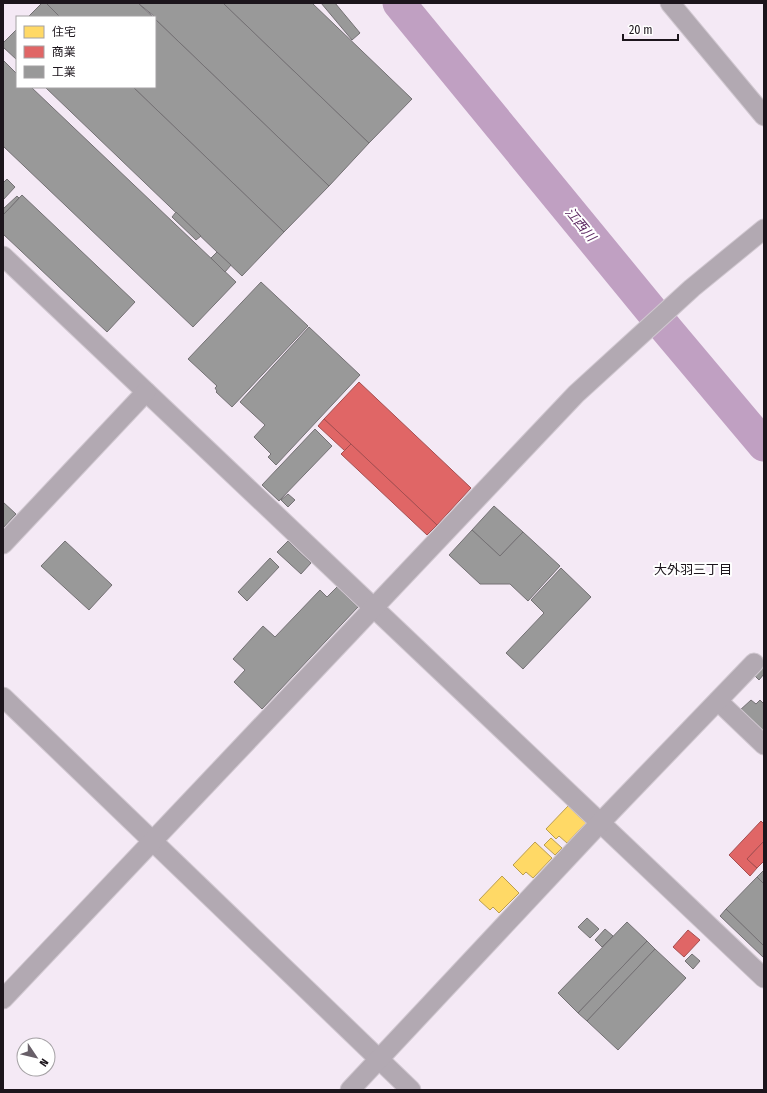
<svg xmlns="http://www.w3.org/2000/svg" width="767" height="1093" font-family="'Fira Sans Condensed','Noto Sans JP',sans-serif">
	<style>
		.homes { fill: #ffd966; stroke: #bb9e50 }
		.shops { fill: #e06666; stroke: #a54e50 }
		.industry { fill: #999; stroke: #747174 }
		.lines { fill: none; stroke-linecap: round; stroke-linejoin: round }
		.river { stroke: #c0a0c2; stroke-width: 33 }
		.street-casing { stroke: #d1c8d1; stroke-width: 21 }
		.street { stroke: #b2a9b2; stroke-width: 19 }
		.labels { text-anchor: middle; stroke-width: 4; stroke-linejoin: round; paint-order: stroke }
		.water-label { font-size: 13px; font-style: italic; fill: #5d2962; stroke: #fff }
		.neighbourhood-label { font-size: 13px; fill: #1c151c; stroke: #fff }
	</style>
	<rect width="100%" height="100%" fill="#f4e9f5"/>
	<g class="homes">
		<path d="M568,806L586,823L567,843L559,836L556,839L546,829Z"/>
		<path d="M551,838L562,848L555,855L544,845Z"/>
		<path d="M535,842L552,858L533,878L526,872L523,875L513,865Z"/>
		<path d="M502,876L519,893L499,913L493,907L490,910L479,900Z"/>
	</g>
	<g class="shops">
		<path d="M359,382L471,488L437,525L324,419Z"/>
		<path d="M324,419L351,444L345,451L318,426Z"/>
		<path d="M351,444L437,525L427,535L341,454Z"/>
		<path d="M761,821L764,824V841L747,859L757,868L750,876L729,855Z"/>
		<path d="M764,841V861L757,868L747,859Z"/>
		<path d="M688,930L700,940L684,957L673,947Z"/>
	</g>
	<g class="industry">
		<path d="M42,3H46L60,17H28Z"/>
		<path d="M46,3H138L153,17H60Z"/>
		<path d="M138,3H223L369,143L329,186L155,19V17Z"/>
		<path d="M223,3H312L412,99L369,143Z"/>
		<path d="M321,3H335L360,33L352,40Z"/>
		<path d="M155,19L329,186L284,232L133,87H155Z"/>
		<path d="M17,29V60L3,47V43Z"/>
		<path d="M3,60L17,74V87H31L236,282L193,327L3,146Z"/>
		<path d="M45,87H133L284,232L242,276Z"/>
		<path d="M7,179L15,187L3,200V183Z"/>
		<path d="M22,195L135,302L107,332L3,234V215Z"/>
		<path d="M17,196L19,198L3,215V209Z"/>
		<path d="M176,212L201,236L196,240L172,217Z"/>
		<path d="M217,252L231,265L225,272L211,258Z"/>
		<path d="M261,282L308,326L232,407L216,392L217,391L215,388L217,386L188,359Z"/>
		<path d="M309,327L360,375L276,465L268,457L271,454L254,437L265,425L240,402Z"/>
		<path d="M315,429L332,446L279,501L262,485Z"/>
		<path d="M288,494L295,500L288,507L281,500Z"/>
		<path d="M3,502L16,514L3,528Z"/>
		<path d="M494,506L523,532L500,556L472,530Z"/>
		<path d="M472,530L500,556L523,532L560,566L528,601L510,584H480L449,555Z"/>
		<path d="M65,541L112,585L89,610L41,566Z"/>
		<path d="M288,541L311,563L301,574L277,552Z"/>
		<path d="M270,558L279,567L247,601L238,592Z"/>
		<path d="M561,568L591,597L523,669L506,653L544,613L531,600Z"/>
		<path d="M337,587L358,607L262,709L234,682L245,670L233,659L263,626L275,637L320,590L327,597Z"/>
		<path d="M764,658V674L759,680L751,672Z"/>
		<path d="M751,700L756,704L760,700L764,704V735L739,711Z"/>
		<path d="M764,870V884L757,877Z"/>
		<path d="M757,877L764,884V946L726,909Z"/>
		<path d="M726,909L764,946V958L720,916Z"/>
		<path d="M587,918L599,929L590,938L578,927Z"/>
		<path d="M627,922L647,941L578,1013L558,993Z"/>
		<path d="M605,929L613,936L602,947L595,940Z"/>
		<path d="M647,941L655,949L587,1021L578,1013Z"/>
		<path d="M655,949L686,978L618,1050L587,1021Z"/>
		<path d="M692,954L700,961L693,969L685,961Z"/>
	</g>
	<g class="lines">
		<path class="river" d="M399,3L668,331L764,445"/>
		<defs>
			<g id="street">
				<path d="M670,3L764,116"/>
				<path d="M3,256L764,978"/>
				<path d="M3,544L146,392"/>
				<path d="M3,697L411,1090"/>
				<path d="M718,701L764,745"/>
				<path d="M3,999L576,394L692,288L764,229"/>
				<path d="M350,1090L600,823L754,663"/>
			</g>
		</defs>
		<use href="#street" class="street-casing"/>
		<use href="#street" class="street"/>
	</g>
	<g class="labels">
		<g class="water-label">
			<text transform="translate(581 224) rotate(50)" y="5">江西川</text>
		</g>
		<g class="neighbourhood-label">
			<text x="693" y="574">大外羽三丁目</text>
		</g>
	</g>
	<rect width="767" height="1093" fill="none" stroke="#1c151c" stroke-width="8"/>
	<rect x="16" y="16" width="140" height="72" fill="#ffffff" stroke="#a4a1a4"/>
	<rect x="24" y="26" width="20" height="12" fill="#ffd966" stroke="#a4a1a4"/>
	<text x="52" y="36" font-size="12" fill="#1c151c">住宅</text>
	<rect x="24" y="46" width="20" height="12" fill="#e06666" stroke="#a4a1a4"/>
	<text x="52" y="56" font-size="12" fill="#1c151c">商業</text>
	<rect x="24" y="66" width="20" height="12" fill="#999999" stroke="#a4a1a4"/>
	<text x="52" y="76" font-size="12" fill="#1c151c">工業</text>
	<g transform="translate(36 1057) rotate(125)"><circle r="19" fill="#ffffff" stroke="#a4a1a4"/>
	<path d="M0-3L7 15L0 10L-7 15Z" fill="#685f68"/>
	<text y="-6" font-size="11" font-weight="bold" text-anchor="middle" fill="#1c151c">N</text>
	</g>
	<path d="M623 34v6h55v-6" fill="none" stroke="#1c151c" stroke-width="2"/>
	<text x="629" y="34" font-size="12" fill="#1c151c" stroke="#ffffff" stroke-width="3" paint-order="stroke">20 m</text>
</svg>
